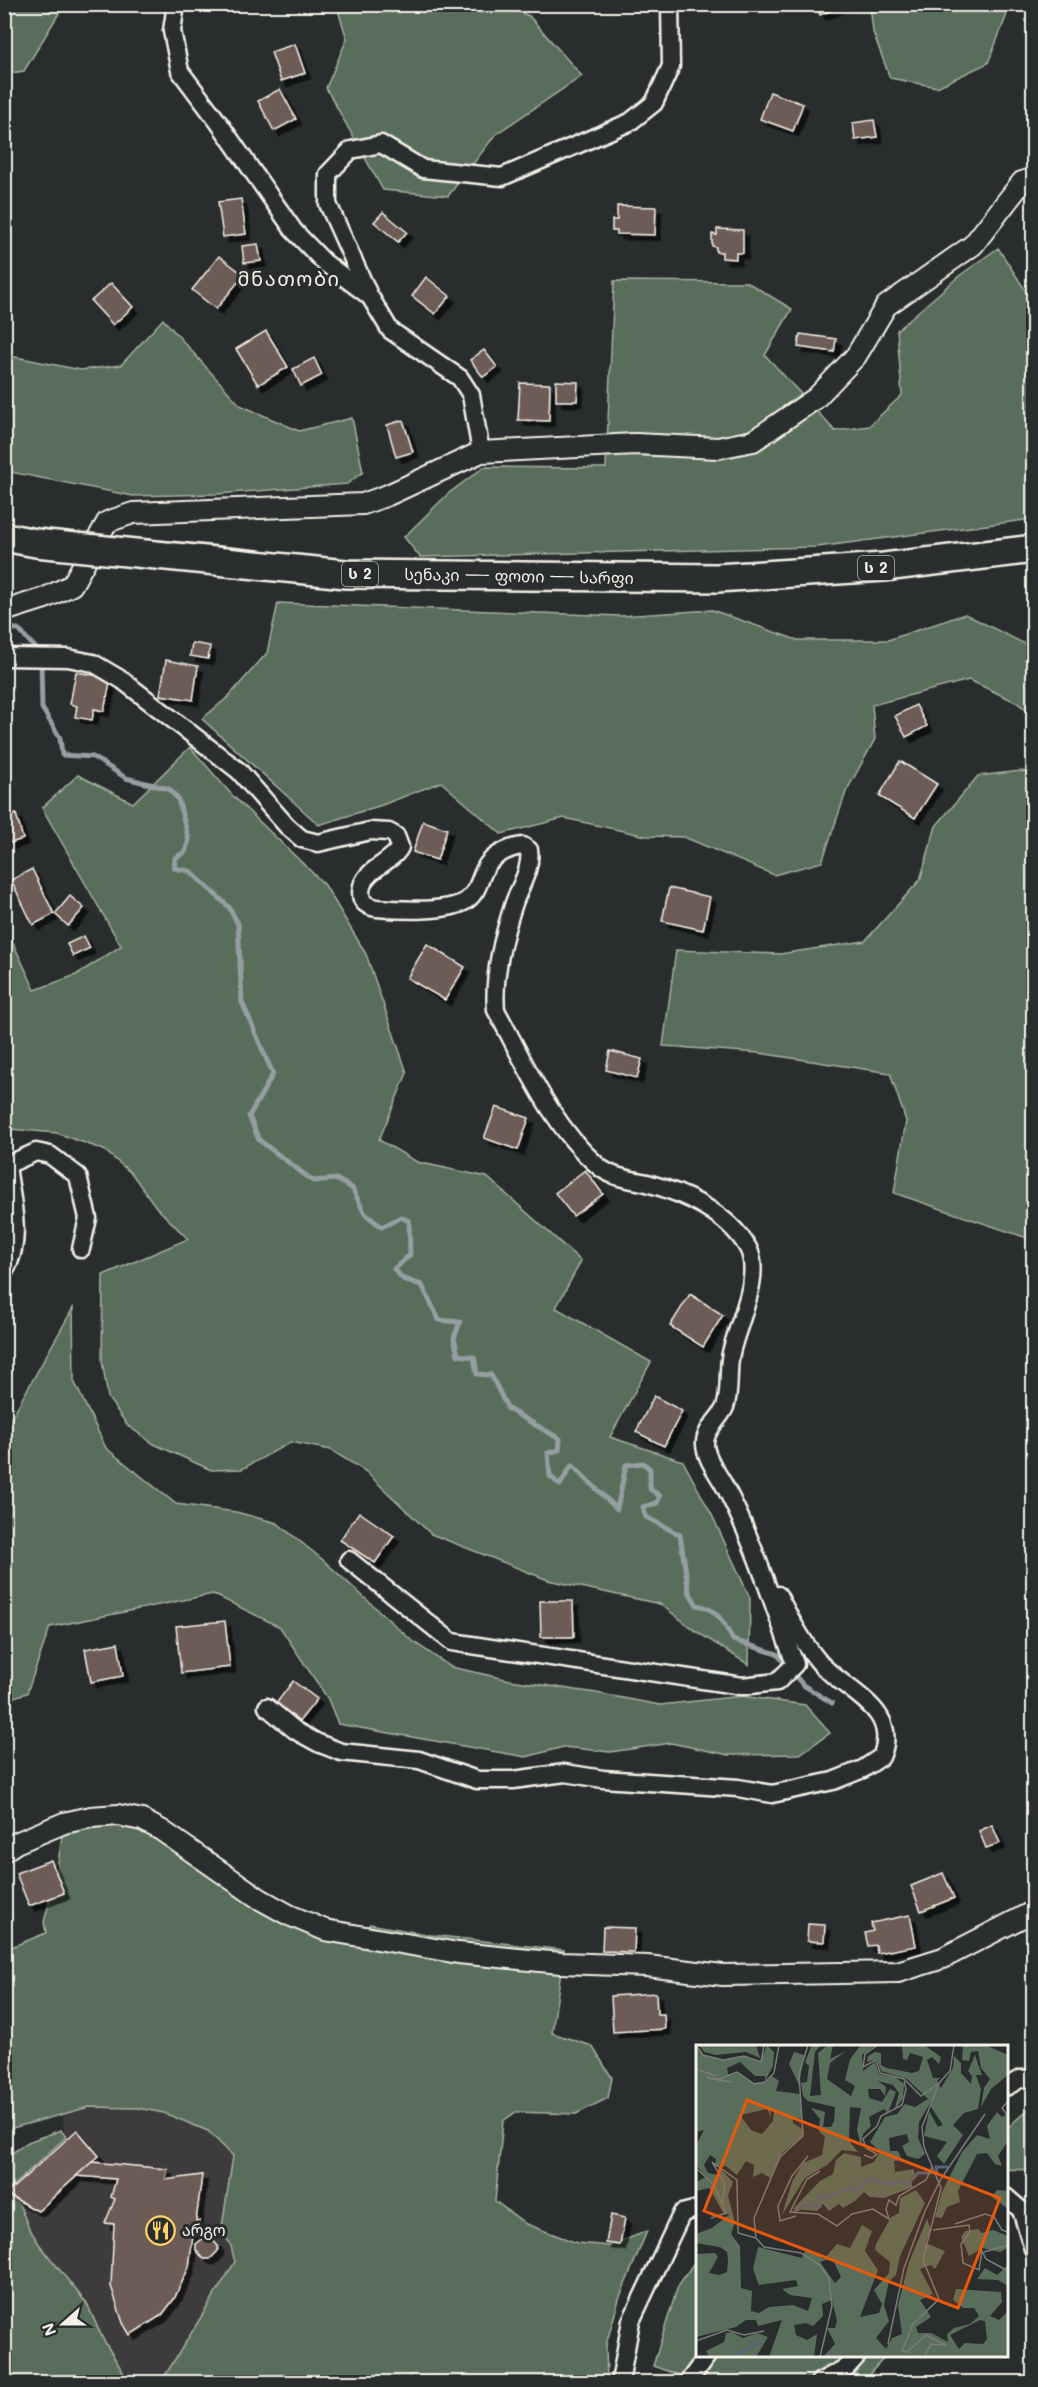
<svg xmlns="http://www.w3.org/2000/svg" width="1038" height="2387" font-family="Mali,'Noto Sans Georgian',sans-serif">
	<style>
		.built { fill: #3e3b3a }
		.green { fill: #586e5a; stroke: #a6b0a1; stroke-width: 1.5 }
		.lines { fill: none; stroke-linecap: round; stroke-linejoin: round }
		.stream { stroke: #969ea2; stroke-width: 5 }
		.building { fill: #6d5c55; stroke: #f4f1e8; stroke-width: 1.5; filter: url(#shadow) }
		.minor-casing { stroke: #f4f1e8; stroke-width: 21 }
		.tertiary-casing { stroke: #f4f1e8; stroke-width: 24 }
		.trunk-casing { stroke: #f4f1e8; stroke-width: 32 }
		.minor { stroke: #2a2d2e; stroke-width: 16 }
		.tertiary { stroke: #2a2d2e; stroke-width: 20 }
		.trunk { stroke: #2a2d2e; stroke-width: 27 }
		.trunk-bridge-casing { stroke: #f4f1e8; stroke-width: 32; stroke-linecap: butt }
		.trunk-bridge { stroke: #2a2d2e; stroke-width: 27 }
		.labels { text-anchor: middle; stroke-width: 6; stroke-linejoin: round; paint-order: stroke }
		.shield { fill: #2a2d2e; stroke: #b7b6b0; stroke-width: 1.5 }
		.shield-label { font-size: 15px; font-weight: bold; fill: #f4f1e8 }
		.street-label { font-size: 16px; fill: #f4f1e8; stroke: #2a2d2e }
		.poi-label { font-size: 16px; fill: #f4f1e8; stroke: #2a2d2e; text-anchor: start }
		.quarter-label { font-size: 20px; letter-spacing: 1.5px; fill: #f4f1e8; stroke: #2a2d2e }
		.inset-river { fill: none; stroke: #586674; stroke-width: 3 }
		.inset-road { fill: none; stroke: #7b7b78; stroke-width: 1.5 }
		.view { fill: #e8590c; fill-opacity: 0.15; stroke: #e8590c; stroke-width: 3 }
		.inset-edge { fill: none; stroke: #f4f1e8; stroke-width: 3 }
	</style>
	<defs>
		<filter id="shadow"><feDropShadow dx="5.5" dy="5.5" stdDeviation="0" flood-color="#0009"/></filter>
	</defs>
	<rect width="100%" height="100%" fill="#2a2d2e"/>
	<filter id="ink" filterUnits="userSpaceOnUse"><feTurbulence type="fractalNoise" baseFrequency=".0167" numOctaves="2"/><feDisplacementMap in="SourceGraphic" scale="12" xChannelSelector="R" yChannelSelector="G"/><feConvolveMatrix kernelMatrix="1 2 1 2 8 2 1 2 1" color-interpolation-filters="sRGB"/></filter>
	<g filter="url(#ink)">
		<path class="built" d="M108,2106L137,2108L164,2113L193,2124L208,2131L233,2156L221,2233L230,2243L235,2262L161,2382L128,2381L103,2339L87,2304L39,2244L29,2228L19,2204L5,2194L66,2137L62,2115L89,2107Z"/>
		<g class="green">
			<path d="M5,4L64,5L24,71L5,74Z"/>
			<path d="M336,4L502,5L529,16L582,76L496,134L448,196L383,190L326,88L347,39Z"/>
			<path d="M870,5V4L1009,5L1006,17L988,63L937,87L890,78L873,32Z"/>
			<path d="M998,248L1033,302V519L817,547L420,557L404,537L449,493L484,467L606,468L614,281L747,282L792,309L765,355L835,431L869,426L902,395L897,330L959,276Z"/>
			<path d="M163,319L240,405L299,431L352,418L363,472L347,484L216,494L133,496L5,471V355L81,370L121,365Z"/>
			<path d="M278,603L621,616L712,610L797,640H888L965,614L1033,648V715L1016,702L969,680L872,705L875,739L846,792L822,862L774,875L684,837L646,836L564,818L501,834L441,782L382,805L319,825L202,719L228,697L267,653Z"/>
			<path d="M190,747L232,795L325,885L366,954L407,1073L379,1140L417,1162L487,1177L581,1261L556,1308L651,1362L610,1437L683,1461L712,1515L750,1598L749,1665L697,1632L660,1604L548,1580L431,1534L365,1471L331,1450L291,1442L242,1469L211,1470L154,1444L128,1426L108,1398L102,1360L103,1275L188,1239L156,1207L132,1174L104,1150L57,1133L9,1129L5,1136V926L35,990L76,975L121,946L42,808L78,775L133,803Z"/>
			<path d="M1021,771L1034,774V1185L1027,1192L1033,1203V1240L894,1193L906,1121L890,1073L759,1053L663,1046L676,950L780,954L865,941L920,880L936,826L978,776Z"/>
			<path d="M73,1308L74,1381L106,1448L176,1504L236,1512L277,1523L322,1559L411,1640L451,1667L510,1680L596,1693L660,1705L742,1696L805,1705L830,1733L800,1754L729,1755L671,1743L610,1752L563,1747L526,1757L338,1724L328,1699L280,1627L213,1594L50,1627L27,1693L5,1700V1424L9,1422Z"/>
			<path d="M118,1815L230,1878L358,1937L370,1924L431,1935L564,1950L552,2033L592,2046L612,2078L608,2098L576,2114L516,2112L503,2121L495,2201L526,2224L577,2243L610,2246L647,2231L619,2299L606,2345L607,2382H491L410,2375L409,2382H161L235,2262L230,2243L221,2233L233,2156L208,2131L164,2113L137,2108L89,2107L5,2130L4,1950L46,1933L44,1922L56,1876L64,1823Z"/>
			<path d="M1033,2105V2176L1027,2170L1006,2169L1007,2128Z"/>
			<path d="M61,2130L66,2137L5,2193V2158L28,2142Z"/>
			<path d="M5,2194L19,2204L29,2228L39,2244L87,2304L103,2339L129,2382H5Z"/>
			<path d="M697,2258L698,2356H886L862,2382H698L653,2366L678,2286Z"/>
		</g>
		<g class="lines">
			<g class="stream">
				<path d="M4,628L18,629L40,653"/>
				<path d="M41,661L42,708L60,738L62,755L93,757L126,778L169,789L178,799L189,840L185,852L175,858L174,868L190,871L229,907L238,924L242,1002L273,1074L249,1116L259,1140L313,1181L336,1179L352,1188L365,1214L382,1227L401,1217L409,1221L410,1255L394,1269L403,1279L422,1285L439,1320L460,1322L454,1338L458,1355L474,1357L477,1374L491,1375L508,1409L560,1439L559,1450L548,1453L550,1476L560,1485L572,1465L617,1509L626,1465L643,1463L650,1469V1489L660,1496L657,1503L643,1507L646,1517L680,1535L689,1592L697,1605C717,1608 724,1623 733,1640L777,1654L803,1685L832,1703"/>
			</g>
		</g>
		<g class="building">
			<path d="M816,4H846L820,15Z"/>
			<path d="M295,44L305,73L281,81L271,52Z"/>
			<path d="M280,89L296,119L274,131L258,101Z"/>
			<path d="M770,92L803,104L793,131L760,119Z"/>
			<path d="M874,120L877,137L855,140L853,123Z"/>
			<path d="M241,199L246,234L223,237L218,202Z"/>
			<path d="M617,206L656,207L655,235L617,234V231H612V220H617Z"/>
			<path d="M383,212L407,232L398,242L374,222Z"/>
			<path d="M717,229L743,230V253H736V259L722,258V252H716V247L712,246V234L717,235Z"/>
			<path d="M258,244L261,261L244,263L242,246Z"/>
			<path d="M219,256L244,275L216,309L192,290Z"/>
			<path d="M426,277L450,296L435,314L412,296Z"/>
			<path d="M111,283L133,307L113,325L91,301Z"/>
			<path d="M266,331L288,367L258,385L236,349Z"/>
			<path d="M800,334L836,339L834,352L798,347Z"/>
			<path d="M484,350L497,367L483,377L470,360Z"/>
			<path d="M314,358L322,375L301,386L293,369Z"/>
			<path d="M556,381L578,382L577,401H556Z"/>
			<path d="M520,383L550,384L549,421L518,420Z"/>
			<path d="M403,420L413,452L396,457L387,425Z"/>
			<path d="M192,643L210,646L208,659L190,656Z"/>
			<path d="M166,660L198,666L193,700L160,695Z"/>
			<path d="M76,672L111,678L104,711L94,709L92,720L75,717L77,706L70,704Z"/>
			<path d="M916,705L927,726L906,737L895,716Z"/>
			<path d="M900,761L937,784L915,818L879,796Z"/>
			<path d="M16,814L23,839L4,845V818Z"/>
			<path d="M423,821L447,829L437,860L413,852Z"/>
			<path d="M32,869L54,914L33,925L11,880Z"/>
			<path d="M669,888L710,897L703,930L662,921Z"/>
			<path d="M70,896L84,908L68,926L55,914Z"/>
			<path d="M84,936L90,948L73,956L67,944Z"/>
			<path d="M427,944L465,967L445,1000L407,978Z"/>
			<path d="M610,1051L642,1059L637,1078L606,1070Z"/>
			<path d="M496,1107L529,1118L518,1150L484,1138Z"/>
			<path d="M585,1170L603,1194L573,1216L555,1193Z"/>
			<path d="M690,1294L723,1315L703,1347L670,1326Z"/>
			<path d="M654,1396L682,1411L664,1446L636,1432Z"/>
			<path d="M1032,1453H1034V1486H1029Z"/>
			<path d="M359,1512L394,1536L375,1563L340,1540Z"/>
			<path d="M540,1601H573L574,1637H541Z"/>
			<path d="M225,1621L230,1667L181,1673L176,1626Z"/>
			<path d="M118,1643L123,1676L91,1682L85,1649Z"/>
			<path d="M293,1681L317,1699L298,1723L275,1705Z"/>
			<path d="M992,1825L1000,1843L986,1848L979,1831Z"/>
			<path d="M51,1860L64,1893L29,1906L16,1873Z"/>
			<path d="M943,1873L954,1898L921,1911L911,1886Z"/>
			<path d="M910,1915L916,1946L877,1953L876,1945L868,1946L865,1933L873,1931L871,1923Z"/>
			<path d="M808,1924L825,1925L824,1942L807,1941Z"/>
			<path d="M603,1927L635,1928L634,1952L602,1951Z"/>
			<path d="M656,1993L657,2014H664L665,2029L613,2032L611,1996Z"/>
			<path d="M77,2130L99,2156L38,2211L6,2194Z"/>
			<path d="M92,2162L167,2169L166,2180L202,2175L196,2221H199L196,2235H193L189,2267L174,2299L162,2315L130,2335L123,2323L111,2286L114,2224L105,2223L115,2199L111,2197L116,2179L76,2176Z"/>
			<path d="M611,2215L625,2218L620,2245L606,2243Z"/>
			<path d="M205,2237H210L218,2246V2251L210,2259H204L196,2250V2244Z"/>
		</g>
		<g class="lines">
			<defs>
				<g id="minor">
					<path d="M176,4L172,31L180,71L219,123L294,231L325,263L368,295"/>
					<path d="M481,452L471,395L460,378L390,330L369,295L328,204V174L351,150L381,144L423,169L502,177L630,122L654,103L671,66L670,4"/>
					<path d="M4,657L68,658L93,663L122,680L239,771L287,826L302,839L318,843L370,831L389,832L396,836L400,847C393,862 367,868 362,886C359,899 363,906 377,908C398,910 450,913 467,900C480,890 479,877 487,865C495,854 511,847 523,846L529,850C532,868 520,886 514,903C503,936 493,976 496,1010C525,1063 551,1125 597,1165C611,1178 630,1179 647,1183C684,1193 728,1213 748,1248C763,1276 737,1324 731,1353C727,1370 731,1391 725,1407C720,1419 706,1428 705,1442C704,1457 719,1475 725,1487C755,1543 773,1605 795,1664L777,1682L742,1686L452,1642L349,1560"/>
					<path d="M4,1272C24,1241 11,1200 7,1165L36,1152L50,1155L78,1176L88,1218L81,1249"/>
					<path d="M267,1707L296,1731L318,1743L341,1752L419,1760L477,1780H513L565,1773L603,1779L738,1788L772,1794L833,1781L863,1769L881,1757C902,1709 845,1692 819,1662C802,1642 790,1618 778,1595"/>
					<path d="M1006,2087L1020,2079L1034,2078"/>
					<path d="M1006,2197L1021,2210L1034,2252"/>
					<path d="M620,2382L631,2321L682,2213L698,2209"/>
					<path d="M688,2382L707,2356"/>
					<path d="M819,2382L847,2367L857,2356"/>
				</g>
				<g id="tertiary">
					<path d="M4,611L45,598L72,585L107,522L133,513L363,504L388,495L481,452L635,444L718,448L753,441L816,398L856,356L886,306L973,245L1022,182L1034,178"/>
					<path d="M4,1851L16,1843L64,1823L91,1817L118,1815L142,1820L161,1830L260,1899L289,1915L325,1930L458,1953L561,1963L647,1966L723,1975L898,1972L943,1958L1034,1911"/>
				</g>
				<path id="trunk" d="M717,578L884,567L1034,549"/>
			</defs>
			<use href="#minor" class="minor-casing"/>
			<use href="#tertiary" class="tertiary-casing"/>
			<use href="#trunk" class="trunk-casing"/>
			<use href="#minor" class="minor"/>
			<use href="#tertiary" class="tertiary"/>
			<use href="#trunk" class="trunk"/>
			<defs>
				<path id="trunk-bridge" d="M4,537L36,543L346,574L717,578"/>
			</defs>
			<use href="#trunk-bridge" class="trunk-bridge-casing"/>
			<use href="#trunk-bridge" class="trunk-bridge"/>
		</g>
	</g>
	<defs>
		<symbol id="restaurant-ring" viewBox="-11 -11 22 22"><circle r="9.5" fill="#2a2d2e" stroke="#ffd166" stroke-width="1.5"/><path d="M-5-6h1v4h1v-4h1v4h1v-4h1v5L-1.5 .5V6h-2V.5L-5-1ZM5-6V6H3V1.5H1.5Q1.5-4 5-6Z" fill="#ffd166"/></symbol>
	</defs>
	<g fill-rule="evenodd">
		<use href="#restaurant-ring" x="144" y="2214" width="33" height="33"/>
	</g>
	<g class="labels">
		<g class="shield">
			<rect x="858" y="556" width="36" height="24" rx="4.5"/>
			<rect x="342" y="562" width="36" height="24" rx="4.5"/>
		</g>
		<g class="shield-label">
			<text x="876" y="573">ს 2</text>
			<text x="360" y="579">ს 2</text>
		</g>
		<g class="street-label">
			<text transform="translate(519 576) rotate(1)" y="6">სენაკი — ფოთი — სარფი</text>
		</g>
		<g class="poi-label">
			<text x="182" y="2236">არგო</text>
		</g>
		<g class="quarter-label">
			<text x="289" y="286">მნათობი</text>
		</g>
	</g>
	<g transform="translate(696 2045)">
		<rect width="312" height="312" fill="#2a2d2e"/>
		<path d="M0,0L7,10L27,15L48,11L64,17L71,0L78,7L77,21L69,36V31H59L44,17L31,23L32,29L44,28L58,38L69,37L76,31L83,36L80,46L104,49L106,73H97V78L108,85L107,91L86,108L74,133L66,128L57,132L58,120L50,116L41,130L30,121L19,122L20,114L14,110L8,120L12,128L22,130L26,125L37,137L32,151L39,177L35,189L44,201L45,243L56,246L55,266L63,268L73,262L97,260L112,266L116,253L94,250L86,244L102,241L100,235L63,240L57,224L62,202L106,213L110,203L128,214L141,199L154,203L166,180L176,186L169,206L182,225L164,272L183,268L186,259L178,245L193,228L194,217L179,205L180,199L195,172L203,168L204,153L220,145L229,158L204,211L200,230L193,236L188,260L193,276L180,293L190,304L196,293L206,289L202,260L213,217L231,174L235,185L230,198L249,206L239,224L235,220L224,224L237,249L224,255L235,272L220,282L222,288H235L252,297L251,289L258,283L274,279L283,271L278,263H267L257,255L260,244L305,247L306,257L294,271L303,275L312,266V312H127L139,299L131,283H139L141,276L136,255L126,259L127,271L117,281L110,278L98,280L100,290L111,295L121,289L118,312H73L86,275L62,281L60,275H50L40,282L0,292V209L19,208L22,212L13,228L23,230L31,227L32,216L31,207L24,202L0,198V189L16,183L34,169H28L13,143L0,146V137L10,132L0,120V100L8,85L0,87ZM74,63L78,66L77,76L66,89L55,85L44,70L71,64L75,72ZM136,213L145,232L139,238L124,217ZM284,275L289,276L291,294L287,299L269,298L263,304L254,290ZM3,0H60L64,13L50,7L20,10L8,7ZM116,0H125L119,7L114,51L125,50L122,8L132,0H137L134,14L150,6L134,18L131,34L155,51L159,41L149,35L154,14L165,0H180L166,10L167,26L179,17L183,29L199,32L208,39L207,53L198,66L203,48L197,40L182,36L190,42L189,51L184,44H172L173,53L186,57L194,44L200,47L192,68L188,64L173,72L175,81L167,89L165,101L161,85L165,63L154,62L153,96L162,107L146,105L131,120L109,133L86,170L96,137L107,118L126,110L129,92L123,86L124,74L115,63L129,67L127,82H135L138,76L139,62L112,56L107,51L105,38L111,37L113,21L109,17ZM206,0H228L245,12L243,19L236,12L231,15L237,33H244L241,36L245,43L257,23L258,11L265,18V28L275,39L276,31L272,26L279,10L286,30H280L285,44L282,64L268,68L257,80L267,90L248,119L241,111L251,97L228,91L233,66L242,82L247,80L235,62L236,55L223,77L222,93L229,109L222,114L211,111L206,101L213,97L211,89L193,93L194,106H202L206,115L198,116L199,127L217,124L219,129L214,134L217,142L188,153L174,152L168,147L159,156L147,163L143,159L133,166L127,159L121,166L97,164L124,136L137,129L140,115L148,108L165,112V122L178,117L184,107L174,97L189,72L201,69L209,59L219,62L232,54L211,34L185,26L181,14L171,17L172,11L179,7L185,8V20L191,23L216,28L223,26L227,12L214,8L211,15L207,14ZM267,0H289L312,10V30L295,44L285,62L288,43L294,34L285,23L282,6L275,7L273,16L266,15ZM98,7L108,10L103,40L93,19ZM301,67L306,72L312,68V96L302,111L306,121L299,119L291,108L281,109L262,146L264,157L251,162L246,173L239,172L246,147L266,107L281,90L294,94L291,81ZM301,145L312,146V164L296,152ZM282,184L286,188L297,185L312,191V203L304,207L286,203L273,211L265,192L269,186ZM311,221L312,241L302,235L281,234L289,223L301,230ZM36,287L47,293L61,288L72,292L60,312H13L10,306L28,297L30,288Z" fill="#586e5a" fill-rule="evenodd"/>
		<path class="inset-river" d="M241,128L240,122H252M98,167L107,161H123L119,157L125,151L129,153L154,143L158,146L173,134L197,140L205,136L212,139L222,128H237M34,312L67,296"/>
		<path class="inset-road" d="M0,0L7,10L27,15L48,11L65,17L68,0M112,0L103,29L107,91L84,112L58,173L60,193L68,202L105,208L124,220L133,234L136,261L124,312M182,0L169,9L167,22L180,15L184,28L208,34L225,51L243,38M0,24L20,31M35,37L11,33L23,34L41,27L58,39L69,37L78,28L83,0M312,56L306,63L312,71M168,110L176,113L181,109L170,103L167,94L181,81L185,71L206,60L210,44L208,36M0,123L18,140L30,168L15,173M124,126L111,134L94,167L122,169L141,181L156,169L177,164L193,174L190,164L193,155L200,160L203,151L230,135L236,122M26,159L29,139L16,117L41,135L42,188L60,193M100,171L84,176L82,161L96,131L112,111M259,179L289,169L298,172L306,185L312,187M237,185L273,180L274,187L265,199L267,218L283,225L286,206L290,214L312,226M288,207L312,200M0,296L31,285L48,290L68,286M192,299L208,223L229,166L245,134L289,69M228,312L235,299L250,300L230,290L211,307L206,306L217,279L243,254L227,215L245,143L228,102L226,82L243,38L254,26L258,0"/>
		<path class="view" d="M51,55L304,153L262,263L8,166Z"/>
		<rect width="312" height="312" class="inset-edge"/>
	</g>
	<rect width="1038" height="2387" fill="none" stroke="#2a2d2e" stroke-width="24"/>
	<rect x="12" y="12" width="1014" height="2363" fill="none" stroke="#f4f1e8" stroke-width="2" filter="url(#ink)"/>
	<g transform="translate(63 2324) rotate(249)" stroke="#2a2d2e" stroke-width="4.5" paint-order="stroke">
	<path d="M0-4.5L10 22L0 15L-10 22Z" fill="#f4f1e8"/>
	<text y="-9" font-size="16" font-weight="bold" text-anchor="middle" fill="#f4f1e8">N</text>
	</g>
</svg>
